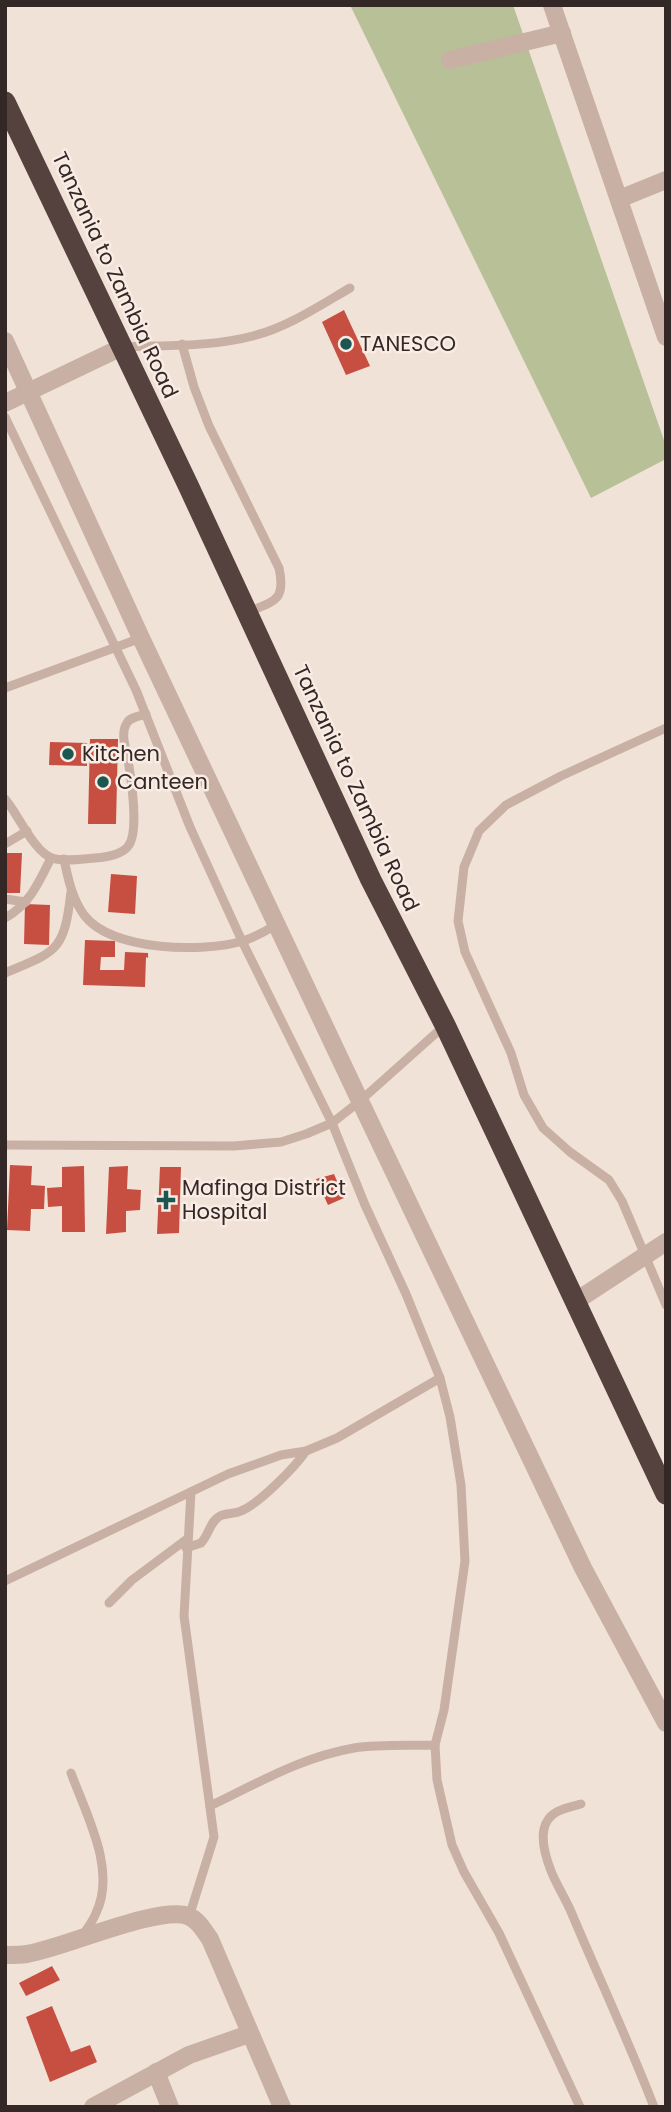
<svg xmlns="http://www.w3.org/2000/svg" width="671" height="2112" font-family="Poppins,sans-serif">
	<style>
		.green { fill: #b8c098 }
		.building { fill: #c64f41 }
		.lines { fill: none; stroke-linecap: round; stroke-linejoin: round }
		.lane { stroke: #c9b0a4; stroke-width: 9 }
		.street { stroke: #c9b0a4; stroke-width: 18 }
		.highway { stroke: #55413d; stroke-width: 21 }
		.poi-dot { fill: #1b5651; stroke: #f9ece4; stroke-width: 2.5 }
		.labels { text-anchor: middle; stroke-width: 5; stroke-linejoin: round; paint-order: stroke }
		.street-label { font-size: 21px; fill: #342826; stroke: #f9ece4 }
		.poi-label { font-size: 21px; fill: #342826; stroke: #f9ece4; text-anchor: start }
	</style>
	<rect width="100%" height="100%" fill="#f1e2d8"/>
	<path class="green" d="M350,5H513L666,446V459L591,498Z"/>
	<g class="building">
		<path d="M344,310L370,366L346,375L322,322Z"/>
		<path d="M90,739H118L116,824H88Z"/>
		<path d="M50,742L87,743V766L49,765Z"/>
		<path d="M5,853H22L20,893H5Z"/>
		<path d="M111,874L137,876L135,914L108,912Z"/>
		<path d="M25,904L50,905L49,945L24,944Z"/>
		<path d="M85,940L115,941V957H101L100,970H124L125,952L148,953V958L146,957L145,987L83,985Z"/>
		<path d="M10,1165L32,1166L31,1185L45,1186L44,1209H31L30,1231L7,1230Z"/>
		<path d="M84,1166L85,1232H62V1206L48,1207L47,1188L62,1187V1167Z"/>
		<path d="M128,1166L127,1189L141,1190L140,1210L126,1211V1232L106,1234L109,1167Z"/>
		<path d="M160,1167H181L179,1233L157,1234Z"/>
		<path d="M334,1174L344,1198L328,1205L316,1179Z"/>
		<path d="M52,1966L60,1980L26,1996L19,1983Z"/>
		<path d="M52,2006L71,2052L90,2045L97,2062L50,2082L26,2017Z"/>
	</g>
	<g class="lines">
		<g class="lane">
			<path d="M182,344L194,387L209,426L279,568C286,600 275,601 248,612"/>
			<path d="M123,347C166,345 211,347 253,336C288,327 319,306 350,288"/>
			<path d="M5,417L136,690L190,827L242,941L332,1123L365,1205L406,1294L440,1378L450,1417L461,1485L465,1561L444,1710L435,1745L437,1780L452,1845L464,1872L499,1933L580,2107"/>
			<path d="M5,688L141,638"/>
			<path d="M666,728L561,776L506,805L479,831L464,867L458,921L465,952L511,1053L524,1095L543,1128L570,1152L609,1180L622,1201L666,1305"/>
			<path d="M5,799C18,814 34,852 52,858C64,862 82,859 95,858C106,857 123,855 129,845C139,830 131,778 128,760C126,749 120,733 127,723C130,717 140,716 146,714"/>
			<path d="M5,844L27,831"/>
			<path d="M64,859C68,879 72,898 84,915C111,951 203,953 243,941C255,937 266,931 277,924"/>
			<path d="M5,899L26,902"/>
			<path d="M5,918C30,904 39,882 51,858"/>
			<path d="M5,973C57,951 64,952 71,892"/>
			<path d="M5,1145L234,1146L281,1142L306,1134L332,1123L360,1101L444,1026"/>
			<path d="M186,1548L201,1543C209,1535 210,1521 220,1516C226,1513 235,1514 241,1511C260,1503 295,1467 306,1451"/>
			<path d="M5,1581L228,1474L281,1455L306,1451L337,1438L440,1378"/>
			<path d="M109,1603L132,1580L187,1539"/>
			<path d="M71,1773C86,1814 117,1870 96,1913C93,1921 87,1929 82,1936"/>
			<path d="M581,1804C565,1808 548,1811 544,1829C541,1842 546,1858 551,1871C557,1886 566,1899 572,1914C599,1978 629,2042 654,2107"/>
			<path d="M210,1806C258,1783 302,1757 354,1748C380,1744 409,1746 435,1745"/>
			<path d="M189,1917L214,1837L184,1616L191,1492"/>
		</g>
		<g class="street">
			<path d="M552,5L666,337"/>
			<path d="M450,60L562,33"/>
			<path d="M619,199L666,180"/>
			<path d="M5,341L141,638L360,1101L583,1568L666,1723"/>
			<path d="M5,403L122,347"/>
			<path d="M576,1301L666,1242"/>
			<path d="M5,1955C12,1955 20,1955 27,1954C61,1949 159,1905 188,1916C199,1920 204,1931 210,1939L282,2107"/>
			<path d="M156,2072L170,2107"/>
			<path d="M93,2107L189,2055L249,2034"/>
		</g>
		<path class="highway" d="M5,102L188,485L371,880L445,1025L666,1494"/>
	</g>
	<g class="poi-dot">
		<circle cx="346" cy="344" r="7"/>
		<circle cx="68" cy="754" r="7"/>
		<circle cx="103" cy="782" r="7"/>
		<path d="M162.5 1189.5h7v7h7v7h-7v7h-7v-7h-7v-7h7z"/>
	</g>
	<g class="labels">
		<g class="street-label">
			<text transform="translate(115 275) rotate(65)" y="7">Tanzania to Zambia Road</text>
			<text transform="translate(356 788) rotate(65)" y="7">Tanzania to Zambia Road</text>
		</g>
		<g class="poi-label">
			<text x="360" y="351">TANESCO</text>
			<text x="82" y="761">Kitchen</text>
			<text x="117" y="789">Canteen</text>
			<text x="182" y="1195">Mafinga District<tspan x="182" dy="24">Hospital</tspan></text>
		</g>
	</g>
	<rect width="671" height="2112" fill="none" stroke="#342826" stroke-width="14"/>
</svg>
